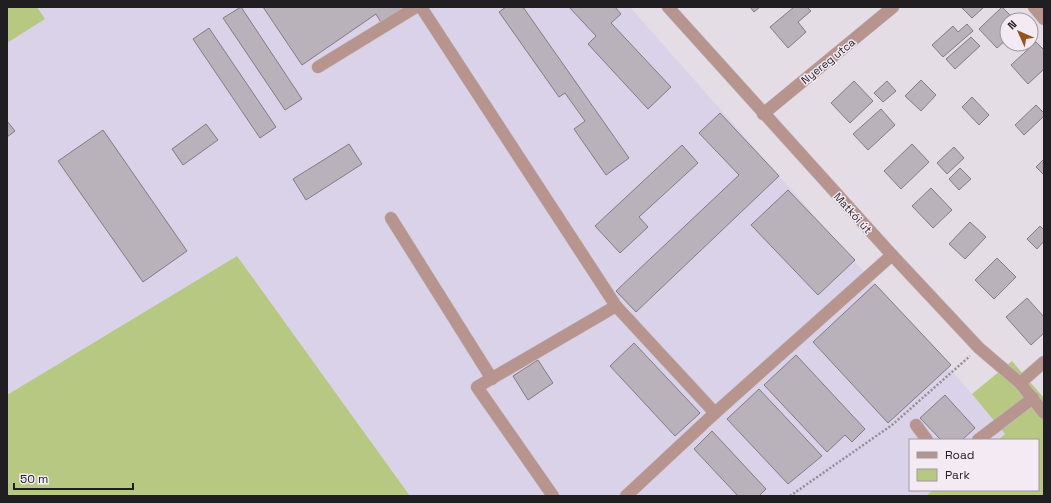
<svg xmlns="http://www.w3.org/2000/svg" width="1051" height="503" font-family="'Space Grotesk',sans-serif">
	<style>
		.industrial { fill: #dad2e8 }
		.green { fill: #b6c881 }
		.building { fill: #bab2ba; stroke: #837b83 }
		.lines { fill: none; stroke-linecap: round; stroke-linejoin: round }
		.minor-casing { stroke: #c2bbc3; stroke-width: 13 }
		.path { stroke: #938d93; stroke-width: 2.5; stroke-dasharray: 2 2; stroke-linecap: butt }
		.minor { stroke: #b7948d; stroke-width: 12 }
		.labels { text-anchor: middle; stroke-width: 3; stroke-linejoin: round; paint-order: stroke }
		.street-label { font-size: 11px; fill: #211e21; stroke: #f3eaf3 }
	</style>
	<rect width="100%" height="100%" fill="#e5dde6"/>
	<path class="industrial" d="M37,7H630L972,394L1005,434L998,440H910V490H933L926,496H410L237,256L7,395V43L44,19Z"/>
	<g class="green">
		<path d="M7,7H37L45,19L7,43Z"/>
		<path d="M237,256L410,496H7V395Z"/>
		<path d="M1012,361L1044,398V496H926L933,490H1038V440H998L1005,434L972,394Z"/>
	</g>
	<g class="building">
		<path d="M241,7L302,99L285,110L223,18Z"/>
		<path d="M263,7H406L382,24L376,14L302,65Z"/>
		<path d="M506,7H523L629,158L606,175L574,129L585,121L565,93L559,97L499,12Z"/>
		<path d="M569,7H615L621,14L611,23L671,87L648,109L588,44L596,36Z"/>
		<path d="M750,7H760L754,12Z"/>
		<path d="M794,7H807L811,11L798,22L806,32L788,48L770,27Z"/>
		<path d="M961,7H984L972,18Z"/>
		<path d="M1002,7L1015,20H1007V39L997,48L979,29Z"/>
		<path d="M967,24L973,31L943,57L932,45L953,26L958,32Z"/>
		<path d="M209,28L276,127L260,138L193,39Z"/>
		<path d="M971,37L980,46L955,69L946,59Z"/>
		<path d="M1036,42L1044,50V69L1028,84L1011,65Z"/>
		<path d="M921,80L936,95L921,111L905,96Z"/>
		<path d="M854,81L873,101L850,123L831,103Z"/>
		<path d="M887,81L896,91L883,102L874,93Z"/>
		<path d="M972,97L989,115L979,125L962,107Z"/>
		<path d="M1036,105L1044,113V116L1024,135L1015,125Z"/>
		<path d="M881,109L895,125L868,150L853,134Z"/>
		<path d="M720,113L779,176L636,312L616,291L739,175L699,133Z"/>
		<path d="M7,121L15,131L7,137Z"/>
		<path d="M206,124L218,140L183,165L172,149Z"/>
		<path d="M103,130L187,251L143,282L58,161Z"/>
		<path d="M349,144L362,164L306,200L293,179Z"/>
		<path d="M912,144L929,162L901,189L884,171Z"/>
		<path d="M682,145L698,163L639,217L648,227L620,253L595,226Z"/>
		<path d="M954,147L964,158L947,174L937,163Z"/>
		<path d="M1044,159V175L1036,167Z"/>
		<path d="M960,168L971,179L959,190L949,179Z"/>
		<path d="M931,188L952,210L933,228L912,206Z"/>
		<path d="M788,190L855,260L818,295L751,225Z"/>
		<path d="M970,222L986,237L965,259L949,244Z"/>
		<path d="M1040,226L1044,230V241L1037,249L1027,239Z"/>
		<path d="M997,258L1016,277L994,299L975,280Z"/>
		<path d="M875,284L951,365L888,423L813,342Z"/>
		<path d="M1027,298L1044,317V333L1031,345L1006,317Z"/>
		<path d="M634,343L700,413L675,436L610,366Z"/>
		<path d="M796,355L865,429L852,442L845,435L827,452L764,385Z"/>
		<path d="M538,360L553,383L528,400L513,376Z"/>
		<path d="M759,389L822,456L788,484L727,419Z"/>
		<path d="M945,395L975,428L962,440H941L920,418Z"/>
		<path d="M712,431L766,489L759,496H738L694,449Z"/>
	</g>
	<g class="lines">
		<defs>
			<g id="minor">
				<path d="M421,7L616,306L715,413"/>
				<path d="M668,7L892,255L979,348L1020,383L1044,413"/>
				<path d="M1034,7L1044,19"/>
				<path d="M318,67L416,7"/>
				<path d="M763,114L893,7"/>
				<path d="M391,218L492,379"/>
				<path d="M1020,383L1044,362"/>
				<path d="M916,425L927,440"/>
				<path d="M978,440L1033,398"/>
				<path d="M553,496L477,387L616,306"/>
				<path d="M626,496L715,413L892,255"/>
			</g>
		</defs>
		<use href="#minor" class="minor-casing"/>
		<path class="path" d="M790,496L892,425L970,356"/>
		<use href="#minor" class="minor"/>
	</g>
	<g class="labels">
		<g class="street-label">
			<text transform="translate(828 61) rotate(-39)" y="4">Nyereg utca</text>
			<text transform="translate(853 213) rotate(48)" y="4">Matkói út</text>
		</g>
	</g>
	<rect width="1051" height="503" fill="none" stroke="#211e21" stroke-width="16"/>
	<rect x="909" y="439" width="130" height="52" fill="#f3eaf3" stroke="#9f989f"/>
	<rect x="917" y="452" width="20" height="6" fill="#b7948d" stroke="#9f989f"/>
	<text x="945" y="459" font-size="12" fill="#211e21">Road</text>
	<rect x="917" y="469" width="20" height="12" fill="#b6c881" stroke="#9f989f"/>
	<text x="945" y="479" font-size="12" fill="#211e21">Park</text>
	<g transform="translate(1019 32) rotate(315)"><circle r="19" fill="#f3eaf3" stroke="#9f989f"/>
	<path d="M0-3L7 15L0 10L-7 15Z" fill="#94541e"/>
	<text y="-6" font-size="11" font-weight="bold" text-anchor="middle" fill="#211e21">N</text>
	</g>
	<path d="M14 483v6h119v-6" fill="none" stroke="#211e21" stroke-width="2"/>
	<text x="20" y="483" font-size="12" fill="#211e21" stroke="#f3eaf3" stroke-width="3" paint-order="stroke">50 m</text>
</svg>
